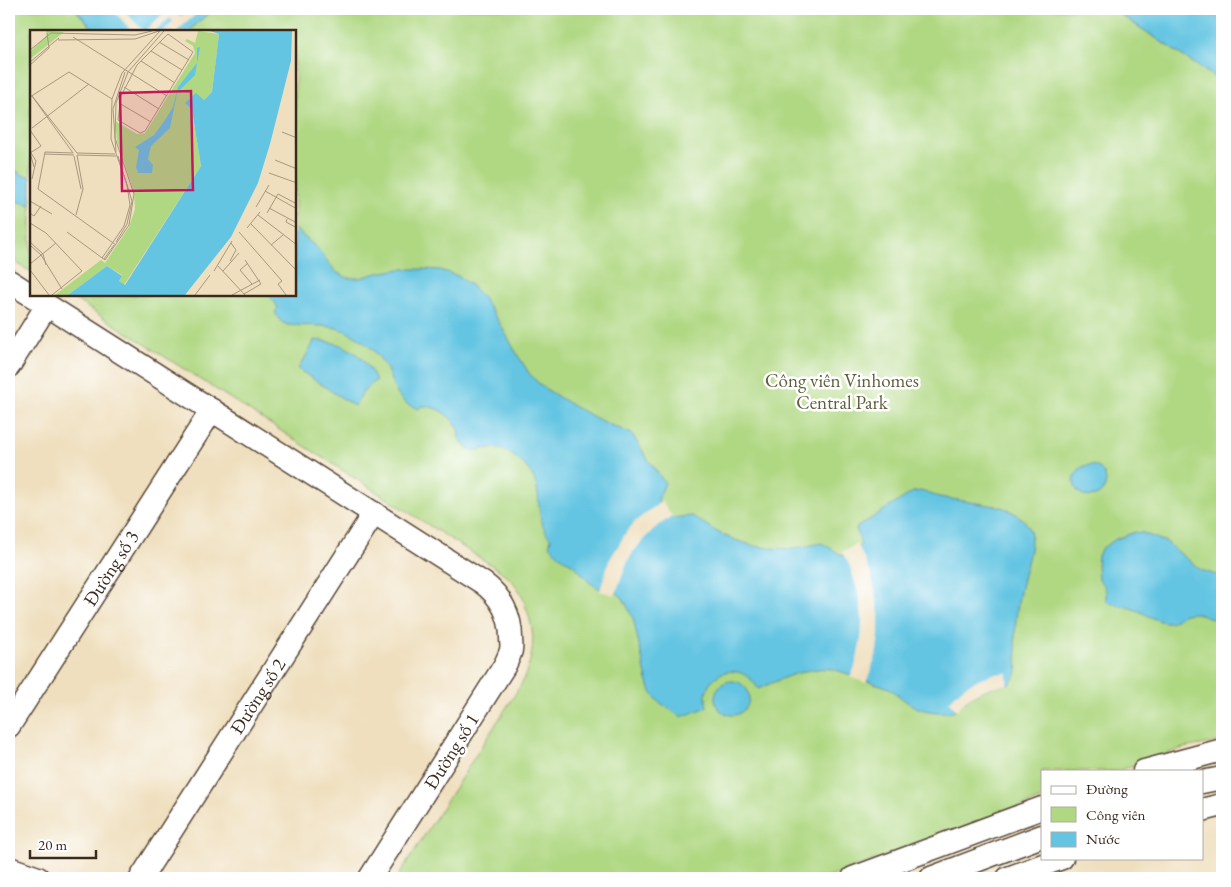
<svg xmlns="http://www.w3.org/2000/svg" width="1231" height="887" font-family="'EB Garamond',serif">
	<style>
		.green { fill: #b0d883; stroke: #768150 }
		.water { fill: #64c5e2; stroke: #507880 }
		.pier { fill: #efdfbe }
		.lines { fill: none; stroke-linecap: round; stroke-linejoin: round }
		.minor-casing { stroke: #564536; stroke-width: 25 }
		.minor { stroke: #fff; stroke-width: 22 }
		.labels { text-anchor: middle; stroke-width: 5; stroke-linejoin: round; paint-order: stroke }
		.park-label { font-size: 19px; fill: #5e5e3c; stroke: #fff }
		.street-label { font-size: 19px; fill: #3b2a1e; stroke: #fff }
		.inset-river { fill: none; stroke: #64c5e2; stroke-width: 2.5 }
		.inset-road { fill: none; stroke: #a7977e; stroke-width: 1 }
		.view { fill: #c2185b; fill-opacity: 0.15; stroke: #c2185b; stroke-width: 2.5 }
		.inset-edge { fill: none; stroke: #3b2a1e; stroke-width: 2.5 }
	</style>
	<rect width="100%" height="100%" fill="#fff"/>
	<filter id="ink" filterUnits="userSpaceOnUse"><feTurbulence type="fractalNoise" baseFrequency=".02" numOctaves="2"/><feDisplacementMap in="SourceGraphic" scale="10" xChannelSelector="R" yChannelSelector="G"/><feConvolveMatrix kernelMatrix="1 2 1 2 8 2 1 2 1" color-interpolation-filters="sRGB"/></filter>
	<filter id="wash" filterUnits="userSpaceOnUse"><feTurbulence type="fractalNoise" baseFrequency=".0096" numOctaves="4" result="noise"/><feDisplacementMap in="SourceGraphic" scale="20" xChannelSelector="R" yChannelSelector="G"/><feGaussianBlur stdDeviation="1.12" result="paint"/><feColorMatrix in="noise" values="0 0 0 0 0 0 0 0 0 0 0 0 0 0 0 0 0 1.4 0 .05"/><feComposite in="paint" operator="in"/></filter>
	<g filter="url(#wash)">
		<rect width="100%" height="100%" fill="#efdfbe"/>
		<g class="green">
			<path d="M9,9H75L95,31H31V272L9,258Z"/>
			<path d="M213,9H1112L1222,82V741L1183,748L1117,771H1042V799L826,878H397L521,685C534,656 537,637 526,607C523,598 520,590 514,583C510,578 504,574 499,570L68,295H295V31H189Z"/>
		</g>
		<g class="water">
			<path d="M75,9H213L189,31H95Z"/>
			<path d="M1112,9H1222V82Z"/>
			<path d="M9,167L23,175L31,177V205L9,199Z"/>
			<path d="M295,229L317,248L336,272L348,278H360L377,273L400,269H422L440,270L458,276L472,286L483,298L499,322L517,354L529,373L541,386L575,407L602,421L632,434L649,461L665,483L658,500L671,518L692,516L719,533L735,540L754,546L771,548L791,549L822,543L843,556L861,545L856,528L913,492L921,491L939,497L1002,507C1039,522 1033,539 1025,571C1019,593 1015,616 1015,639C1015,651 1022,669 1013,680C1008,687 999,685 992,687C989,688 985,690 982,691C976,694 970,697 965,701C958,707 957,711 947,712C933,713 918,710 907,702C901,698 895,692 889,688C880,684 869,682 860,678C850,675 841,671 831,669C807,666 779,680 758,689C741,657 699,672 707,707L681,717L659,702L651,692L647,680L633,618L623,598L616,592L598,588L589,582L576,567L561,557L549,545L551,539C530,515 548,489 525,466C519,459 509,452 500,449C478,444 472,462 458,435L460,431C451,416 439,406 421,406L419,409C396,402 396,390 387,370C379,353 362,338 345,331C327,323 307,327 288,325C281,323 278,319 275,312L278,308L274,301L268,295H295Z"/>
			<path d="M314,340C345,342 362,352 376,380L364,391L354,406L298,369L313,344Z"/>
			<circle cx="1090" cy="481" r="16"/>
			<path d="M1135,532L1143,533L1166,542L1201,570L1213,574L1222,576V623C1211,619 1198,610 1185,614C1180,616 1175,622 1168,622C1158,623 1145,613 1136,610C1126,606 1116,606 1106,601V591L1104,586L1098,578L1097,565L1098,556L1101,549L1116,539Z"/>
			<circle cx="732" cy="698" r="17"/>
		</g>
		<g class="pier">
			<path d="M112,9H123L143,31H132Z"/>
			<path d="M162,9H174L181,16L189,9H202L177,31H164L173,22L170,18L155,31H145L165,12Z"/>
			<path d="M662,501L672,516L655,528L644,539L633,552L626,565L615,595L600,591L609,561L627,531L637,520Z"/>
			<path d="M857,544L872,576L879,614V635L876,656L866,683L850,677L855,667L858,654L861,639L862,623L861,608L858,592L849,564L842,552Z"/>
			<path d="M1007,673V685L992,687L979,692L966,700L957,710L949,702L957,693L967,685L981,678L994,674Z"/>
		</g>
	</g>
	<g filter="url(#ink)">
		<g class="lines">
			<defs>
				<g id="minor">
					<path d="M9,281L483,583C501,596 511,616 511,638C511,642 512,647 511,650C510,655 507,660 505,665L370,878"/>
					<path d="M9,366L47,305"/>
					<path id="s1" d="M9,726L212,410"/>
					<path d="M1144,771L1222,750"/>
					<path d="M1202,782L1222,778"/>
					<path d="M1202,810L1222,805"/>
					<path d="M9,868L38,878"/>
					<path id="s2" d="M141,878L374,513"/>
					<path d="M853,878L1042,808"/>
					<path d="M931,878L1042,836"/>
					<path d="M1008,878L1062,858"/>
				</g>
			</defs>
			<use href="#minor" class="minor-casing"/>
			<use href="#minor" class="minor"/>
		</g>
	</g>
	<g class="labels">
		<g class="park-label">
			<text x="842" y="387">Công viên Vinhomes<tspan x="842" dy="22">Central Park</tspan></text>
		</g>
		<g class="street-label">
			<text dy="7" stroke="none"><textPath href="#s1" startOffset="188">Đường số 3</textPath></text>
			<text dy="7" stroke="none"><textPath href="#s2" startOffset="216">Đường số 2</textPath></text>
			<text transform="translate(451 751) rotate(-58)" y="7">Đường số 1</text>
		</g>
	</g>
	<g transform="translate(30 30)">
		<rect width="266" height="266" fill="#efdfbe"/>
		<path d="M16,1L34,2L0,29V22L17,5ZM168,1L189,4L182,62L174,70L155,73L162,80L171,136L94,255L89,251L92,245L77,236L38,265H25L71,230L75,233L99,197L105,179L104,162L87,111L85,91L107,104L115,103L165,23L163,16L155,11L157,9L165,13Z" fill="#b0d883"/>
		<path d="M180,1H262L261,31L240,114L228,153L201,207L155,265H38L77,236L92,246L89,251L95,255L171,136L162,80L155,73L166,63L174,70L182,62L189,4ZM170,17L165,45L147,63L140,98L121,116L118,129L123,135L122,143H108L106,137L109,120L105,117L124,105L135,90L143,77L148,57L167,33V18Z" fill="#64c5e2"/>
		<path class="inset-river" d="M206,1L250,11M238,1L243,8L252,11M100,265L112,255L138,217L182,140L195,91L200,26L209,21L253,11M134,265L167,227L187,197L224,104L241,26L252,11"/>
		<path class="inset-road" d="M17,3L19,18M138,4L163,22L115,101L110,103L88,90L91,66L107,35ZM43,7L137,66M28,10L105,9L129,1M129,12L159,30M0,20L21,3L105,5L122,1M121,21L152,40M111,31L145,53M0,32L29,8M0,35L19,18M94,57L129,79M2,66L47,123L85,124M2,66L43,123M0,67L39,42L82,69M89,73L121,92M2,98L59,54M0,100L11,116L0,123L4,137M252,102L267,108M86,122L83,79L95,42M1,123L6,131L2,149M43,123L15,122L8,159L86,215M15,124L44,125M44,126L51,159M245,130L267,139M239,143L267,153M235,161L267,179M0,171L22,184M226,177L239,155M239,178L267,193M0,183L4,186L11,176M237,183L248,164L267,174M46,185L53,159L47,125L86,126M228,185L267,215M257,189L256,192L267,198M0,193L16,203L52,241L22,265M221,194L267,241M217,198L230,182M37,202L75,230L99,195L104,164L85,108L86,73L98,42L134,1M209,202L252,251L248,254L256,265M0,212L13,224L16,235M86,212L97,194L102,171L88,126M0,215L11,225L32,259M241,215L253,205M72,228L94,196L100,175L97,155L81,109L82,69L92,43L130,1M74,229L84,215M200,231L206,220L201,213M218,233L210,240L222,254M0,234L26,213M188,236L215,265M0,240L19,265M184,241L202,211M193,241L209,223M214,264L231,254L215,230M165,265L180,245M202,265L230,250"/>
		<path class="view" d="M161,61L163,160L92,161L90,63Z"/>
		<rect width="266" height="266" class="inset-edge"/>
	</g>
	<rect width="1231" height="887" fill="none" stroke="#fff" stroke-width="30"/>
	<rect x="1041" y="770" width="162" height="90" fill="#ffffff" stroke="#b1aaa5"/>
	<rect x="1051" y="786" width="25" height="8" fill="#ffffff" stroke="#b1aaa5"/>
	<text x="1086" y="794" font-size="15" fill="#3b2a1e">Đường</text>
	<rect x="1051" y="807" width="25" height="15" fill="#b0d883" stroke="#b1aaa5"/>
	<text x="1086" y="820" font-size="15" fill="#3b2a1e">Công viên</text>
	<rect x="1051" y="832" width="25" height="15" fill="#64c5e2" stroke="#b1aaa5"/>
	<text x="1086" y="844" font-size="15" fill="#3b2a1e">Nước</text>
	<path d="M30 850v8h66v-8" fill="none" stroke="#3b2a1e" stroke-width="2.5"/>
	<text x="38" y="850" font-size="15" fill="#3b2a1e" stroke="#ffffff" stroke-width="4" paint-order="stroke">20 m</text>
</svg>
